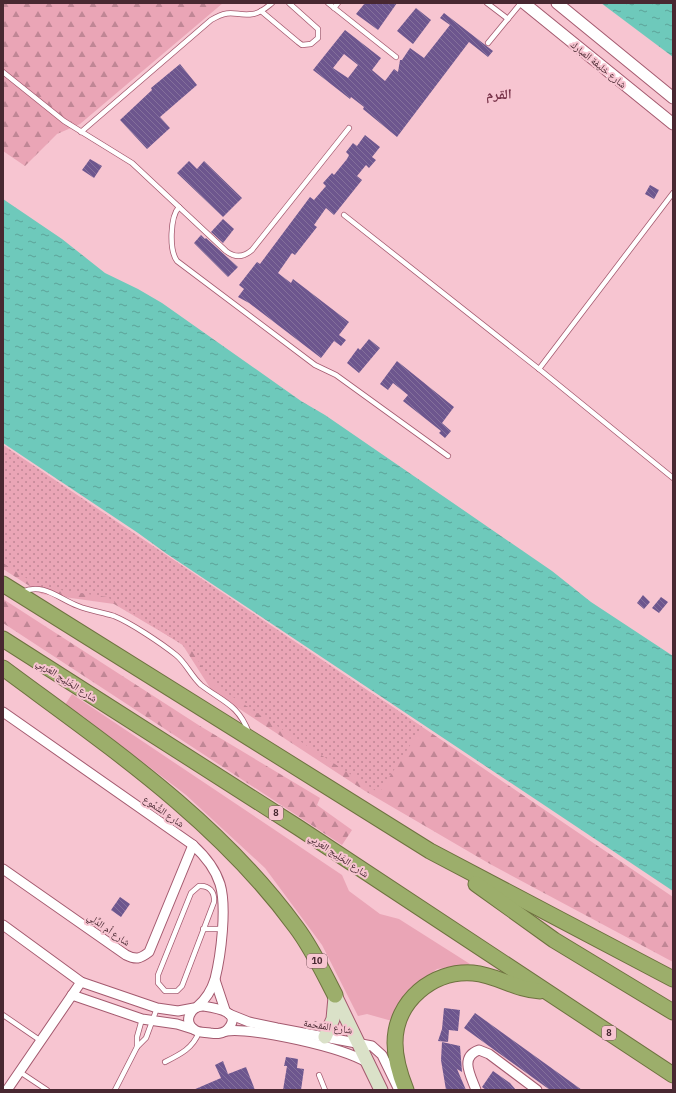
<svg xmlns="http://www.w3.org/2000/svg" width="676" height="1093" font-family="'IBM Plex Sans','Noto Naskh Arabic',sans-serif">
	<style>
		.grass { fill: #eaa5b6 }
		.forest { fill: url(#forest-firs) }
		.park { fill: url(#park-dots) }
		.water { fill: url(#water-ripples) }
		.building { fill: url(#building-back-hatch); fill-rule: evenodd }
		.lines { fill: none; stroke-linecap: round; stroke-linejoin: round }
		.service-casing { stroke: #a45a6f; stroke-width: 6 }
		.minor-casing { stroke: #a45a6f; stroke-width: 11 }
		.tertiary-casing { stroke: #a45a6f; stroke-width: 13 }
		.secondary-casing { stroke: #a45a6f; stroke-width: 15 }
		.trunk-casing { stroke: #6e723f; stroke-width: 17 }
		.service { stroke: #fff; stroke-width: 4.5 }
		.minor { stroke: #fff; stroke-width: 9 }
		.tertiary { stroke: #fff; stroke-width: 11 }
		.secondary { stroke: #dae1c8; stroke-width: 13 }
		.trunk { stroke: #9cae6b; stroke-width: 15 }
		.labels { text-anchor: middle; stroke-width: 4; stroke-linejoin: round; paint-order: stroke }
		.shield { fill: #f7c5d1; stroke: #7c5761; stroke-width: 1 }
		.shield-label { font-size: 9px; font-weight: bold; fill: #482831 }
		.street-label { font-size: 10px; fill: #482831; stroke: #f7c5d1 }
		.district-label { font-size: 14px; font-weight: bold; fill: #79344a; stroke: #f7c5d1 }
	</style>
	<defs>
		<pattern id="forest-firs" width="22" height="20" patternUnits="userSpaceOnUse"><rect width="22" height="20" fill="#eaa5b6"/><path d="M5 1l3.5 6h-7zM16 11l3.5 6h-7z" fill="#c08695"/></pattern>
		<pattern id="park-dots" width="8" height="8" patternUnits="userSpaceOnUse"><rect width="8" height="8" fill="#eaa5b6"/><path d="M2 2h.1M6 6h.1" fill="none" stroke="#c08695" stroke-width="1.8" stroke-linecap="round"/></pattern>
		<pattern id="water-ripples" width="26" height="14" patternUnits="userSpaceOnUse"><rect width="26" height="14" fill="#6ec9bb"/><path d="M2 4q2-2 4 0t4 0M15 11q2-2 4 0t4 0" fill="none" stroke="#5ca399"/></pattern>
		<pattern id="building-back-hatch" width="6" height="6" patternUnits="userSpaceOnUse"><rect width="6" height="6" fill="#6d568e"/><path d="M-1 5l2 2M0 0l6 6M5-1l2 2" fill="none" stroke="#84709b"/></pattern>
	</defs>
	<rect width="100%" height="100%" fill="#f7c5d1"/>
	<path class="grass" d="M72,694L342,875L349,891L380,914L399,919L470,964L437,969L410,988L392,1021L367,1014L358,1016L322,945L265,868L186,795L84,717L65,705Z"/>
	<g class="forest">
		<path d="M3,3H223L80,124L57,134L25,166L3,151Z"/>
		<path d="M3,447L137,542L390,705L673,897V962L490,864L365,791L212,691L182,644L114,604L42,594L3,569Z"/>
		<path d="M3,599L200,726L320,798L317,805L352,830L342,845L3,623Z"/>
	</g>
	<path class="park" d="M3,445L422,727L379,793L213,684L192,651L107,597L40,587L3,563Z"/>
	<g class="water">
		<path d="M601,3H673V57Z"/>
		<path d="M3,199L62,239L105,273L138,289L162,303L301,401L325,415L552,571L591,602L673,656V891L167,554L138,533L3,443Z"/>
	</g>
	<g class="building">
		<path d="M365,3H397L378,30L356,14Z"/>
		<path d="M416,8L431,20L413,44L397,31Z"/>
		<path d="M444,13L493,51L488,57L469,42L397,137L363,109L364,107L351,97L350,99L313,70L345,30L381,58L372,70L385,81L394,69L398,72L400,60H402L410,48L424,58L450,25L440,18ZM344,54L358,65L348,78L333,68Z"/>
		<path d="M180,64L197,85L160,117L170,128L147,149L120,120L152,90L151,88Z"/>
		<path d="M365,135L380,147L372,157L376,160L369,168L366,165L357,176L362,180L334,215L326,208L314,225L317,227L295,255L292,253L278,273L291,283L293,279L349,322L339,335L346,340L341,346L334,341L321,358L249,303L238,297L244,289L239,285L257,262L260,264L310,197L314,200L326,186L323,183L332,173L334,175L347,159L349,155L346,152L353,143L357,146Z"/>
		<path d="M90,159L102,166L94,178L82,170Z"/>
		<path d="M189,161L197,169L204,161L242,198L223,217L177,173Z"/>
		<path d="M650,185L659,190L654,199L645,194Z"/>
		<path d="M223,219L234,229L223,243L211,232Z"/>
		<path d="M201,235L205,239L206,238L238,267L228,277L194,243Z"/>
		<path d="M369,339L380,348L359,373L347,363L358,348L360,350Z"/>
		<path d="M397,361L454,407L442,423L451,431L445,438L439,433L441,431L403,401L408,395L393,383L388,390L380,384Z"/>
		<path d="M643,595L650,602L644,609L637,603Z"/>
		<path d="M661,597L668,602L659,613L652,608Z"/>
		<path d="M120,897L130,904L121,917L111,910Z"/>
		<path d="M444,1008L460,1010L458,1031L449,1030L448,1042L438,1041L442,1029Z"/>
		<path d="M475,1013L582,1090H550L464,1028Z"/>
		<path d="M442,1042L460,1046L462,1072L457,1069L466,1090H446L441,1060Z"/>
		<path d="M286,1057L298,1059L297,1068L304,1069L301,1090H283L287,1066H284Z"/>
		<path d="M223,1061L228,1074L246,1067L255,1090H193L221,1078L215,1065Z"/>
		<path d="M493,1071L510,1083L516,1090H486L482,1087Z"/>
	</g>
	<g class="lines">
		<defs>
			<g id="service">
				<path d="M328,3L396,57"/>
				<path d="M487,3L508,19"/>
				<path d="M334,8L338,3"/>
				<path d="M261,11L298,42L302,45L311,44L318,38V29L289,3"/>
				<path d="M488,43L521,3"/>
				<path d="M3,72L64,121L132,163L226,251C235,258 244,257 252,250L349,128"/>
				<path d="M81,132L211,20C233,7 235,17 253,14C261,13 267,7 272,3"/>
				<path d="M179,207C170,217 169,250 177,261L315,365L336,375L448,456"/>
				<path d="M344,215L539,369L673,478"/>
				<path d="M539,369L673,193"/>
				<path d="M22,592C43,582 59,599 78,606C90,611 102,612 114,616C131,623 161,643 176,655C186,663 191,676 201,685C223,702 238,704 249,733"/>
				<path d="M199,886C209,885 215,892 214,902L182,986L177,991H165L158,983V975L191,893Z"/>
				<path d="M203,929H222"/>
				<path d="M3,1015L41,1041"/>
				<path d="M137,1047V1037L142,1019"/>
				<path d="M165,1062C181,1054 193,1048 199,1032"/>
				<path d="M20,1072L47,1090"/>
				<path d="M319,1075L325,1090"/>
				<path d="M115,1090L137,1047L146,1038L157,1008"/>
			</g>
			<g id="minor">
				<path d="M3,712L193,845C205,856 215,868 220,884C227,907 221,955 215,979C212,989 205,1000 197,1007"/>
				<path d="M3,869L126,955C136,960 140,959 149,952L193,845"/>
				<path d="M3,925L81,982L157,1008L178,1011L194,1008"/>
				<path d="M215,980L225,1010"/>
				<path d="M72,995L142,1019L177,1024L193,1029"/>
				<path d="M203,1006C216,1008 245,1012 226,1031C220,1034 217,1034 210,1033C205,1032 199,1033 195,1030C182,1022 191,1006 203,1006Z"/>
				<path d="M229,1014L249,1022L277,1028L372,1046L382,1055L399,1090"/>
				<path d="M226,1031C256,1028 342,1047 368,1063"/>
				<path d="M7,1090L81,982"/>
				<path d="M476,1090C471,1076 459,1057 479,1050L489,1054L537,1090"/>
			</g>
			<g id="tertiary">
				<path d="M524,3L673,124"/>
				<path d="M557,3L673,98"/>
			</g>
			<g id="secondary">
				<path d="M335,995L381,1090"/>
				<path d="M325,1037L333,1019L335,997"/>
			</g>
			<g id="trunk">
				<path d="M3,584L430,851L673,979"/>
				<path d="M3,639L299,828L673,1075"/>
				<path d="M3,668C108,746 218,820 296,927C312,948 323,972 335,995"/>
				<path d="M476,884L554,940L673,1012"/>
				<path d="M406,1090C400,1075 395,1060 395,1043C395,1001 433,970 473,973C497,975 516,990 540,991"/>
			</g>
		</defs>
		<use href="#service" class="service-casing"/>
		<use href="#minor" class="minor-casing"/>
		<use href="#tertiary" class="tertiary-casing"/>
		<use href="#secondary" class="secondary-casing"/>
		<use href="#trunk" class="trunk-casing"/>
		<use href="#service" class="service"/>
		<use href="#minor" class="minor"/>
		<use href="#tertiary" class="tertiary"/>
		<use href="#secondary" class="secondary"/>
		<use href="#trunk" class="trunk"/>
	</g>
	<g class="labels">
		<g class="shield">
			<rect x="269" y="806" width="14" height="14" rx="3"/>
			<rect x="307" y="954" width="20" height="14" rx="3"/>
			<rect x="602" y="1026" width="14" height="14" rx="3"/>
		</g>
		<g class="shield-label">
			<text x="276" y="816">8</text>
			<text x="317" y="964">10</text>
			<text x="609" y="1036">8</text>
		</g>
		<g class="street-label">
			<text transform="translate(599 64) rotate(39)" y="4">شارع خليفة المبارك</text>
			<text transform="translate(67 680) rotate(33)" y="4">شارع الخَلِيج العَربِي</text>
			<text transform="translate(164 811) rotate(35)" y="4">شارع الشُّمُوع</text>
			<text transform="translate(339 855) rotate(34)" y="4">شارع الخَلِيج العَربِي</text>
			<text transform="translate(109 929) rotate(35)" y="4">شارع أم الدِّلِي</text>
			<text transform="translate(328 1026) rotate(9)" y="4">شارع المَقحَمة</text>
		</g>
		<g class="district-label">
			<text x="499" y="99">القرم</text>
		</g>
	</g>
	<rect width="676" height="1093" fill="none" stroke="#482831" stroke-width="8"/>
</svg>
